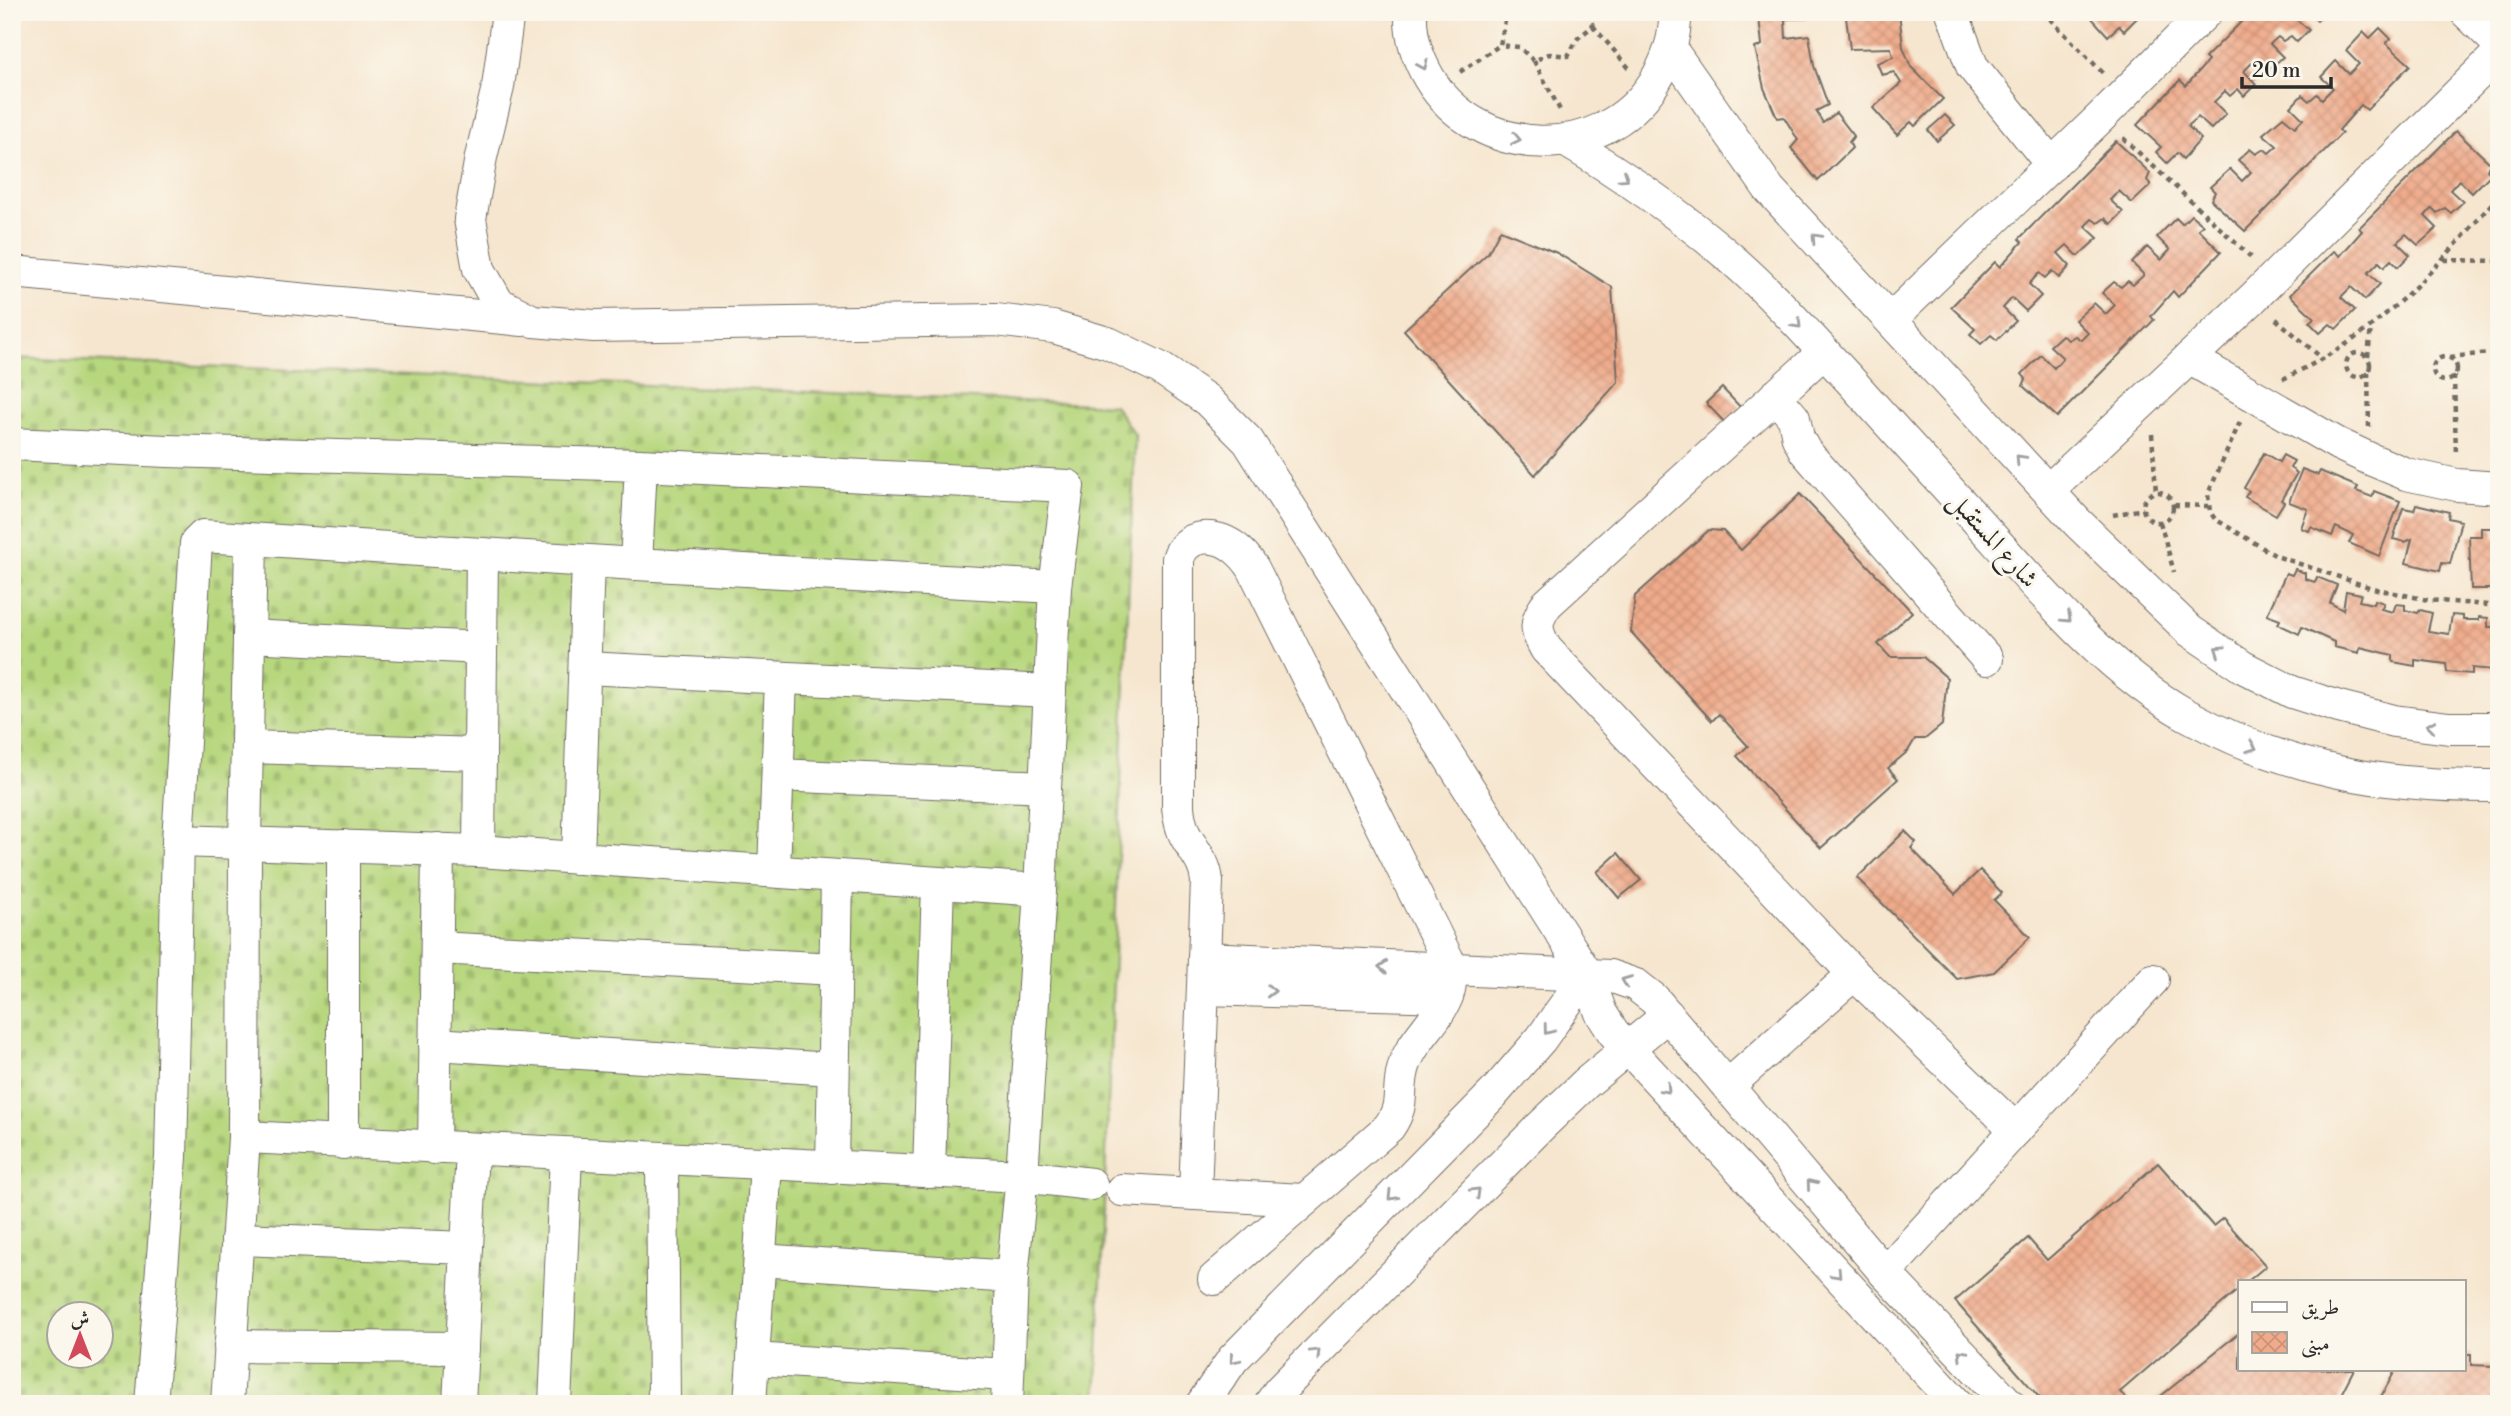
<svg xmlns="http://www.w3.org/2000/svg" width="2511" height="1416" font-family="'Libre Bodoni',Amiri,serif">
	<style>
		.cemetery { fill: url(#cemetery-stones); stroke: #718154; stroke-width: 2; fill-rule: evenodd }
		.building { fill: url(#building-cross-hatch) }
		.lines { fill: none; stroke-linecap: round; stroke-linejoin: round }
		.minor-casing { stroke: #726c64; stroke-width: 34 }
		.path { stroke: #726c64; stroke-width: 4.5; stroke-dasharray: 5 5; stroke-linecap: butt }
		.minor { stroke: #fff; stroke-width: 32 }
		.oneway { stroke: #a0a0a0 }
		.labels { text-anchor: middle; stroke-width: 6; stroke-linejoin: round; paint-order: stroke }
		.street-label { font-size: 26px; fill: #2b2b2b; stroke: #fbf7ec }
	</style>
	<defs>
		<pattern id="cemetery-stones" width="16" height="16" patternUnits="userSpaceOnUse" patternTransform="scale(1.75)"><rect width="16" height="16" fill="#b7d77e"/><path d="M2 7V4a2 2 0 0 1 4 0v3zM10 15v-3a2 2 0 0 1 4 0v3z" fill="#9eb96d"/></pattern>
		<pattern id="building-cross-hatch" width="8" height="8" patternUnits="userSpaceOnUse" patternTransform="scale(1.75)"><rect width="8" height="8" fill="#efab8b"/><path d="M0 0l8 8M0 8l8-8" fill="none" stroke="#cd9378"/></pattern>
	</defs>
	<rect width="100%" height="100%" fill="#fbf7ec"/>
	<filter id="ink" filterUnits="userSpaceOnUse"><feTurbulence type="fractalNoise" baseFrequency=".0143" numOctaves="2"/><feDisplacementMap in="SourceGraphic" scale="14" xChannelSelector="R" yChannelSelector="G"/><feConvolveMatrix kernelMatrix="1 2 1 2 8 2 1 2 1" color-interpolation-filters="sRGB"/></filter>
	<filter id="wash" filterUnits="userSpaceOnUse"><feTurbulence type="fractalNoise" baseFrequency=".00686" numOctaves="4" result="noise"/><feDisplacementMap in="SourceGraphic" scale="28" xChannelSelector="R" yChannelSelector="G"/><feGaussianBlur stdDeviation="1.57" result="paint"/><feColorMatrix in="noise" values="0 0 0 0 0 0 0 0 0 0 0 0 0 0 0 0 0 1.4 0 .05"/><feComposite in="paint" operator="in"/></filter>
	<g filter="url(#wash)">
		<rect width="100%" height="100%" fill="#f6e6cf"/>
		<path class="cemetery" d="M12,358L1114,405L1135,435L1096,1404H12ZM60,1314H102V1356H60Z"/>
		<g id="blocks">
			<g class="building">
				<path d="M1751,12H1808V18L1785,19L1786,38L1809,35L1814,66L1828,105L1816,111L1823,123L1836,113L1854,136L1849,142L1852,148L1818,181L1791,148L1798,140L1784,117L1777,118L1764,88L1755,48L1762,45L1759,17H1751Z"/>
				<path d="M1858,12H1899L1903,47L1911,67L1943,99L1915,126L1911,122L1897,135L1873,108L1901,83L1894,72L1882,75L1877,63L1893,57L1891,48L1850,49L1846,17L1858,16Z"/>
				<path d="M2094,12H2143L2124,31L2119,26L2108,36L2090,16Z"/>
				<path d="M2251,12H2302L2296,19L2309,30L2297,42L2291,36L2283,41L2278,37L2270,44L2283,57L2264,74L2252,63L2244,71L2256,84L2244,96L2238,89L2230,96L2225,91L2214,102L2226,114L2211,129L2198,117L2188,126L2201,139L2183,159L2177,153L2167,163L2156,152L2161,147L2137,125L2180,80L2186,86L2208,61L2205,58Z"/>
				<path d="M2307,12H2327L2317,21Z"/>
				<path d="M2380,28L2391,39L2386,43L2410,65L2367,110L2361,105L2339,130L2342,133L2245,231L2211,200L2215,192L2210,187L2230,169L2242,181L2251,172L2238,160L2250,149L2256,154L2264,149L2269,153L2277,146L2263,134L2283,117L2295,127L2303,119L2291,107L2302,95L2309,101L2317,94L2322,99L2333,88L2321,77L2336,61L2349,74L2359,64L2346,51L2364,32L2370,38Z"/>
				<path d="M1945,115L1955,125L1937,141L1928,130Z"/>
				<path d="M2456,131L2490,163L2487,170L2491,174L2472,193L2459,180L2450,190L2463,202L2451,213L2445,208L2437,213L2432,208L2425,216L2437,228L2418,245L2406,234L2397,242L2410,255L2398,267L2391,260L2384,267L2379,262L2368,273L2380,284L2365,300L2351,287L2341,297L2355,310L2336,329L2330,324L2320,333L2309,322L2314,318L2290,295L2334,251L2340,256L2362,231L2359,228Z"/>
				<path d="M2116,141L2150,173L2147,180L2151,185L2132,203L2119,191L2110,200L2123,212L2111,224L2105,218L2098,223L2092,219L2085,226L2098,238L2078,256L2067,245L2058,253L2070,266L2059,278L2052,271L2045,278L2039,273L2029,284L2041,296L2026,311L2012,298L2003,308L2016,321L1997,340L1991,335L1981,344L1970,334L1975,329L1951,307L1995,262L2000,267L2022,242L2019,239Z"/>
				<path d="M2191,215L2203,225L2198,229L2221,252L2178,297L2173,291L2151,316L2154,320L2057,417L2023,386L2026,379L2022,374L2041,355L2054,368L2063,358L2050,346L2062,335L2068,340L2075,336L2081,340L2088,333L2075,320L2094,303L2106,314L2115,305L2102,293L2114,282L2121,287L2128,281L2133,285L2144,275L2132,263L2147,247L2161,260L2170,250L2157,237L2176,218L2182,224Z"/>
				<path d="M1500,230L1557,253L1612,287L1618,382L1535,475L1404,330L1488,253Z"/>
				<path d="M1722,388L1745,412L1729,427L1706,403Z"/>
				<path d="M2264,453L2279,462L2283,455L2294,461L2290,468L2297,473L2281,500L2284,502L2276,515L2245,497L2249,491L2244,488Z"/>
				<path d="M2302,469L2318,475L2320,471L2358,487L2356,491L2372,497L2374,491L2400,501L2379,556L2349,543L2353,535L2336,527L2332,536L2311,527L2309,531L2301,528L2308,509L2289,502Z"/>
				<path d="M1800,494L1912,612L1878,644L1890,657H1923L1947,678L1942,725L1925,739H1915L1908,751L1888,768L1898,779L1821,848L1737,756L1748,746L1719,714L1712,721L1631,632L1635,596L1709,530L1723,531L1741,550Z"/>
				<path d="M2416,504L2449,512L2448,518L2461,521L2450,564L2442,563L2440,571L2406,563L2412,539L2405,542L2393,539L2403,508L2414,510Z"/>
				<path d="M2481,528H2494V538H2499V589H2471L2469,536H2481Z"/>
				<path d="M2295,569L2305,573V579L2315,582L2317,577L2337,585L2330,603L2343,610L2346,591L2361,594L2359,601L2373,604L2375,600L2384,603L2381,609L2393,612L2396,604L2405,605V610L2418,613L2420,610L2432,613L2428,631L2449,634L2452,615L2463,616V620H2479V617L2488,618V627H2495L2494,670L2472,668V674L2447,672L2446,664L2415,660V666L2393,662V655L2360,647L2359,653L2334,647V642L2302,627L2299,634L2278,624L2280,620L2267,615L2286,573L2292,575Z"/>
				<path d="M1905,831L1916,842L1911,848L1955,894L1980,870L2002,893L1994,900L2030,937L1994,972L1957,979L1857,878Z"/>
				<path d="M1618,853L1641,880L1619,898L1597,872Z"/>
				<path d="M2158,1163L2213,1226L2223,1218L2266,1266L2248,1281H2240V1288L2120,1392L2130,1402L2128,1404H2045L1955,1301L2028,1238L2047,1260Z"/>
				<path d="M2240,1332V1369H2354L2336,1404H2151Z"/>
				<path d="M2464,1354H2471V1365L2494,1366V1404H2377L2396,1369H2464Z"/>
			</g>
		</g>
	</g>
	<g filter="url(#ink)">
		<use href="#blocks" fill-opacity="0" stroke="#726c64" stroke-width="2"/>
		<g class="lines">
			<defs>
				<g id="minor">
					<path d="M508,12L498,87L481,157L470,219L479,269L498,303L533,321L594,326L996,320L1053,327L1108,343L1160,368L1207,400L1248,441L1587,974L1601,1013L1613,1032L1957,1404"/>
					<path d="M1411,12C1410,35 1418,59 1429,78C1478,160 1602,164 1654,83C1667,62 1676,37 1675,12"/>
					<path d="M1952,12L1972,66L2052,165"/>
					<path d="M2466,12L2499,44"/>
					<path d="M1670,48L1769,189L2077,522L2190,631L2243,667L2292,692L2339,707L2394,721L2449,728H2499"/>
					<path d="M1566,141C1625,176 1682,216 1734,261C1775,297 1812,339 1849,379C1890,425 1931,470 1972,515C2035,584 2104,669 2187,715C2288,771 2385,787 2499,786"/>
					<path d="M12,272L523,320"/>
					<path d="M1891,319L2101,117L2206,12"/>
					<path d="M1824,352L1547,604C1534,623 1535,629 1546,649L1854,974L2016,1130"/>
					<path d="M2189,358L2338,444L2370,459L2406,474L2457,485L2499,488"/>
					<path d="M1775,396L1794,418L1798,438L1805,451L1987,659"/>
					<path d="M12,444L167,451L641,465L1068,486L1055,587L636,564L641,465"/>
					<path d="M2049,490L2252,299L2499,53"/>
					<path d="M1055,587L1040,890L1022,1176L1091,1184"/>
					<path d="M249,636L481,648"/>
					<path d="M585,668L1050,691"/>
					<path d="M247,747L480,754"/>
					<path d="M778,775L1045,787"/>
					<path d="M178,841L479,851L1040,890"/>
					<path d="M479,851L482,554"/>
					<path d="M578,858L588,561"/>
					<path d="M774,871L781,678"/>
					<path d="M437,948L836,969"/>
					<path d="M1204,958L1610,976L1636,985L1654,999L1885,1273L2009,1404"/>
					<path d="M1203,989L1447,996"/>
					<path d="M435,1044L833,1069"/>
					<path d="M1729,1085L1854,974"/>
					<path d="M244,1137L1022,1176L1012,1277L1007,1404"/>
					<path d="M343,1143V846"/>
					<path d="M434,1148L438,849"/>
					<path d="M662,1159L664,1404"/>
					<path d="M832,1168L837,876"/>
					<path d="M929,1172L938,883"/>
					<path d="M1122,1190L1304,1200"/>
					<path d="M1195,1194L1207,881C1205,861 1194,852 1185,835C1181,827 1179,817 1178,807V559C1185,533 1215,533 1234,547C1242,553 1248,560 1253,568L1447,958C1451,971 1452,983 1447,996C1437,1023 1410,1041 1403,1070C1397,1094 1405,1104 1389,1127L1214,1279"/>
					<path d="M237,1239L467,1248"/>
					<path d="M760,1260L1012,1277"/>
					<path d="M1885,1273L2153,980"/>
					<path d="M230,1346L462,1348"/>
					<path d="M753,1359L1007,1375"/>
					<path d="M151,1404L171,1157L178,841L196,543L203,536L636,564"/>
					<path d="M227,1404L244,1137L245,842L251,540"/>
					<path d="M459,1404L472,1150"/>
					<path d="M555,1404L566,1155"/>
					<path d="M750,1404L766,1164"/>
					<path d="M1202,1404L1233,1359L1494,1093L1541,1039L1587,974"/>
					<path d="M1270,1404L1279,1391L1539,1128L1586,1083L1668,1015"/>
				</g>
			</defs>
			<use href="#minor" class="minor-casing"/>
			<g class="path">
				<path d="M1498,12L1505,21L1500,45L1519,47L1534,61L1549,54L1568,56L1578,38L1593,26L1588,12"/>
				<path d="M2043,12L2104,74"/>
				<path d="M1593,26L1629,68"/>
				<path d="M1534,61L1560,110"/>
				<path d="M1460,72L1500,45"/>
				<path d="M2123,138L2252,258"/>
				<path d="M2444,260L2499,261"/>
				<path d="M2276,319L2323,359"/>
				<circle cx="2358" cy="365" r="12"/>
				<path d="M2368,357L2371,327"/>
				<path d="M2450,357L2499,352"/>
				<circle cx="2445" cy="369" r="12"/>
				<path d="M2368,372L2369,427"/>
				<path d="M2454,376L2456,456"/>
				<path d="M2283,379C2314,364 2344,348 2371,326C2419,288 2459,242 2499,195"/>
				<path d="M2240,422L2208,494L2210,512L2215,519L2276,556L2372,588L2428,600L2499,606"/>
				<path d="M2152,434L2156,492"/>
				<circle cx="2158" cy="507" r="15"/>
				<path d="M2174,505L2208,506"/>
				<path d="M2113,515L2143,509"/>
				<path d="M2160,522L2174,572"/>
			</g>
			<use href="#minor" class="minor"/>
		</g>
		<defs><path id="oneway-chevron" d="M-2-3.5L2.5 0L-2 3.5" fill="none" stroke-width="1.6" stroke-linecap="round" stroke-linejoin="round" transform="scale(1.75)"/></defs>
		<g class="oneway">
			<use href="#oneway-chevron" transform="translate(1423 65) rotate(66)"/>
			<use href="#oneway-chevron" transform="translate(1516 139) rotate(11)"/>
			<use href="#oneway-chevron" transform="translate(1624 177) rotate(34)"/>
			<use href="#oneway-chevron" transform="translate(1816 238) rotate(-133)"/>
			<use href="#oneway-chevron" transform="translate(1797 324) rotate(46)"/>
			<use href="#oneway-chevron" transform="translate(2020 459) rotate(-133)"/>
			<use href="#oneway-chevron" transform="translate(2067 618) rotate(43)"/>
			<use href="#oneway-chevron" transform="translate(2219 650) rotate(-146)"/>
			<use href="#oneway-chevron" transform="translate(2431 726) rotate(-172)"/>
			<use href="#oneway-chevron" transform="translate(2252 747) rotate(20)"/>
			<use href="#oneway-chevron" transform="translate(1383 967) rotate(-177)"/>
			<use href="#oneway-chevron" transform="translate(1626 981) rotate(-159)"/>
			<use href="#oneway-chevron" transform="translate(1271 991) rotate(2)"/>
			<use href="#oneway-chevron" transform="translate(1548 1030) rotate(127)"/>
			<use href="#oneway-chevron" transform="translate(1666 1089) rotate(47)"/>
			<use href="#oneway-chevron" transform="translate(1811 1184) rotate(-130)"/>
			<use href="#oneway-chevron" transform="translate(1476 1192) rotate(-45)"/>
			<use href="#oneway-chevron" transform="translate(1392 1196) rotate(134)"/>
			<use href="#oneway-chevron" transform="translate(1837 1274) rotate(47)"/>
			<use href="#oneway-chevron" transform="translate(1316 1353) rotate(-45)"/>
			<use href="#oneway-chevron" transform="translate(1962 1354) rotate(-134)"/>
			<use href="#oneway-chevron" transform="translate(1234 1359) rotate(130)"/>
		</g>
	</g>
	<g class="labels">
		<g class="street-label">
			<text transform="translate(1994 539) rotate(48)" y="9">شارع المستقبل</text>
		</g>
	</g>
	<rect width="2511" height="1416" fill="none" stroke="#fbf7ec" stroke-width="42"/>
	<rect x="2238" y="1280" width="228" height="91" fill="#fbf7ec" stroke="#a8a59f" stroke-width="2"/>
	<rect x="2252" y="1302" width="35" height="10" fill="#ffffff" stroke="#a8a59f" stroke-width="2"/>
	<text x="2301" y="1314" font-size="21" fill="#2b2b2b">طريق</text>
	<rect x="2252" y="1332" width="35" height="21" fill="url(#building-cross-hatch)" stroke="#a8a59f" stroke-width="2"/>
	<text x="2301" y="1350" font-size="21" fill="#2b2b2b">مبنى</text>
	<g transform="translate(80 1335)"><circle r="33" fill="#fbf7ec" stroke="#a8a59f" stroke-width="2"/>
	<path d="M0-5L12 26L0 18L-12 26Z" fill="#d1495b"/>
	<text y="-10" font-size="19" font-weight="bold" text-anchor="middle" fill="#2b2b2b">ش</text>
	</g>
	<path d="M2242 77v10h89v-10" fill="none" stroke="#2b2b2b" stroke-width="3.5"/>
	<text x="2252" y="77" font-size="21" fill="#2b2b2b" stroke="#fbf7ec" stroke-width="5" paint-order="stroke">20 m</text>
</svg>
